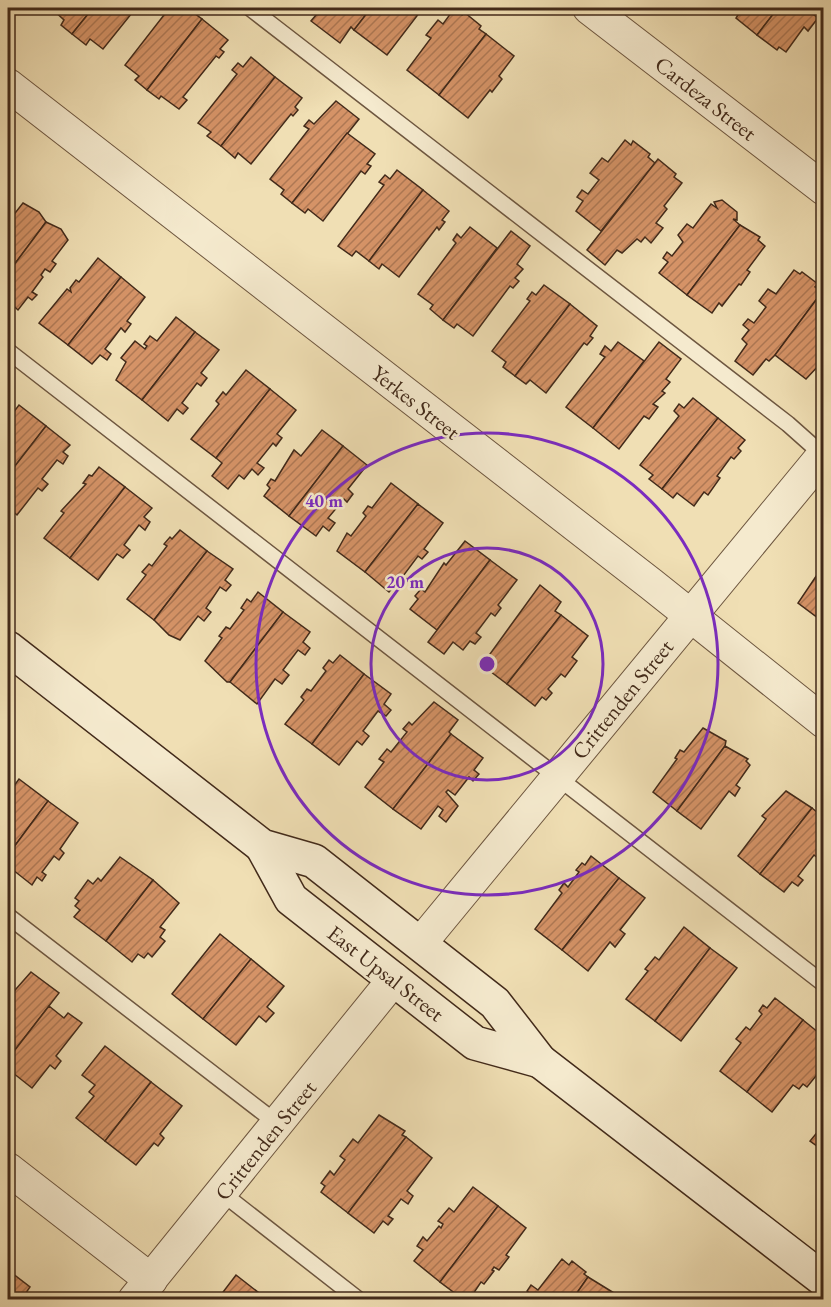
<svg xmlns="http://www.w3.org/2000/svg" width="831" height="1307" font-family="'EB Garamond',serif">
	<style>
		.building { fill: url(#building-hatch); stroke: #422a1a; stroke-width: 1.5 }
		.lines { fill: none; stroke-linecap: round; stroke-linejoin: round }
		.lane-casing { stroke: #6e5740; stroke-width: 18 }
		.street-casing { stroke: #6e5740; stroke-width: 34 }
		.secondary-casing { stroke: #422a1a; stroke-width: 36 }
		.lane { stroke: #f5eace; stroke-width: 15 }
		.street { stroke: #f5eace; stroke-width: 32 }
		.secondary { stroke: #f5eace; stroke-width: 33 }
		.ring { fill: none; stroke: #7b2cbf; stroke-width: 3 }
		.labels { text-anchor: middle; stroke-width: 5; stroke-linejoin: round; paint-order: stroke }
		.street-label { font-size: 22px; fill: #422a1a; stroke: #f5eace }
		.centre { fill: #7b2cbf; stroke: #f5eace; stroke-width: 3 }
		.ring-label { font-size: 18px; text-anchor: middle; font-weight: bold; fill: #7b2cbf; stroke: #f5eace; stroke-width: 5; stroke-linejoin: round; paint-order: stroke }
	</style>
	<defs>
		<pattern id="building-hatch" width="6" height="6" patternUnits="userSpaceOnUse" patternTransform="scale(1.5)"><rect width="6" height="6" fill="#d59367"/><path d="M-1 1l2-2M0 6l6-6M5 7l2-2" fill="none" stroke="#ae7854"/></pattern>
	</defs>
	<rect width="100%" height="100%" fill="#f0dfb4"/>
	<filter id="stains"><feTurbulence type="fractalNoise" baseFrequency=".00333" numOctaves="4"/><feColorMatrix values="0 0 0 0 .2 0 0 0 0 .09 0 0 0 0 .02 0 0 0 .5 -.17"/></filter>
	<radialGradient id="worn" r=".72"><stop offset=".6" stop-color="#630" stop-opacity="0"/><stop offset="1" stop-color="#630" stop-opacity=".3"/></radialGradient>
	<g class="building">
		<path d="M51,8H93L72,34L61,25L64,20Z"/>
		<path d="M93,8H136L103,49L90,39L86,45L72,34Z"/>
		<path d="M163,8H187L202,19L147,90L135,80L139,76L125,65L164,15L159,12Z"/>
		<path d="M322,8H371L354,30L351,27L340,43L311,21Z"/>
		<path d="M371,8H423L387,55L354,30Z"/>
		<path d="M734,8H778L757,35L736,18L738,15L731,11Z"/>
		<path d="M778,8H820L814,15L818,18L808,31L804,27L786,52L779,47L777,50L757,35Z"/>
		<path d="M454,9L462,15L464,12L481,26L479,29L486,34L439,95L407,70L431,38L426,35L438,20L443,24Z"/>
		<path d="M202,19L228,40L220,49L224,52L219,58L216,56L183,97L187,100L179,109L161,96L159,99L147,90Z"/>
		<path d="M486,34L514,56L499,76L502,79L492,92L490,90L468,118L439,95Z"/>
		<path d="M251,57L275,77L221,146L207,136L211,132L198,123L237,74L232,70L238,63L243,67Z"/>
		<path d="M275,77L302,98L295,107L298,110L293,116L291,114L251,164L238,153L235,158L221,146Z"/>
		<path d="M336,101L359,119L292,203L281,194L284,190L270,179L309,129L304,126L309,120L314,124Z"/>
		<path d="M347,133L375,154L367,164L371,166L365,174L361,171L323,221L308,209L305,213L292,203Z"/>
		<path d="M625,140L631,145L633,141L650,154L648,157L655,163L601,231L576,211L583,201L577,197L582,190L588,194L599,180L590,173L602,158L608,162Z"/>
		<path d="M658,159L676,174L674,177L682,183L664,206L667,209L656,223L663,228L651,243L645,237L641,242L637,239L622,253L617,250L605,265L587,250Z"/>
		<path d="M397,170L423,190L369,261L356,251L352,256L338,246L384,185L379,182L385,175L390,179Z"/>
		<path d="M423,190L449,211L442,220L445,222L439,230L437,227L399,277L382,264L379,269L369,261Z"/>
		<path d="M722,200L737,212V220L733,219L740,225L687,295L659,273L668,262L663,258L667,252L672,256L683,242L678,235L687,224L693,228L711,204L717,208L714,202Z"/>
		<path d="M23,203L39,212L46,222L8,273V222Z"/>
		<path d="M46,222L61,229L68,240L52,261L56,264L50,272L45,269L41,275L43,277L32,292L37,295L32,300L28,297L18,310L8,301V273Z"/>
		<path d="M740,225L760,237L758,240L765,246L747,270L750,272L741,285L739,284L722,306L719,303L712,313L687,295Z"/>
		<path d="M470,227L497,248L443,320L430,309L433,305L418,294L456,243L453,240L457,234L461,238Z"/>
		<path d="M511,231L530,246L517,264L523,269L515,278L519,281L513,288L510,286L473,336L457,324L454,328L443,320Z"/>
		<path d="M98,258L121,277L68,345L39,323L67,289L71,292L70,288L76,280L79,282Z"/>
		<path d="M794,270L800,274L802,272L818,284L815,287L822,292L775,355L769,361L766,359L753,375L735,361L747,344L742,339L749,330L743,325L748,319L754,323L766,307L759,301L768,289L776,294Z"/>
		<path d="M121,277L145,297L127,321L131,324L125,332L121,328L105,349L111,354L107,360L100,355L92,364L68,345Z"/>
		<path d="M544,285L570,304L515,376L503,367L506,362L492,351L530,301L527,299L532,292L536,295Z"/>
		<path d="M822,292L824,355L818,362L820,364L806,379L775,355Z"/>
		<path d="M570,304L597,326L590,336L593,338L587,345L584,343L546,393L530,380L526,384L515,376Z"/>
		<path d="M176,317L195,332L142,400L116,380L126,362L121,358L135,341L145,349L147,346L144,344L150,336L157,341Z"/>
		<path d="M195,332L219,350L201,373L207,378L201,386L197,383L182,403L188,408L183,414L177,409L168,421L142,400Z"/>
		<path d="M618,342L644,361L593,428L566,407L605,357L600,354L605,346L611,351Z"/>
		<path d="M659,342L681,359L666,379L670,382L662,391L665,393L653,404L658,407L649,419L644,416L619,449L593,428Z"/>
		<path d="M246,370L270,389L216,458L191,439L219,404L216,401L223,392L226,395Z"/>
		<path d="M270,389L296,410L277,434L282,438L276,446L273,443L257,463L264,468L258,475L252,469L244,479L239,475L228,489L212,476L222,463L216,458Z"/>
		<path d="M693,398L718,418L662,489L649,479L653,475L640,465L679,416L674,411L679,404L684,408Z"/>
		<path d="M19,405L46,426L8,475V409L13,413Z"/>
		<path d="M718,418L745,440L738,448L741,451L734,459L731,457L717,476L720,478L708,495L704,492L694,506L677,493L673,498L662,489Z"/>
		<path d="M46,426L70,445L63,452L68,456L63,464L57,460L42,479L48,484L42,491L38,488L17,515L8,507V475Z"/>
		<path d="M322,430L343,446L289,516L264,496L270,488L267,485L271,479L275,481L294,450L301,456Z"/>
		<path d="M343,446L367,465L348,489L353,494L347,502L344,499L328,518L335,523L329,531L323,526L316,536L289,516Z"/>
		<path d="M99,467L125,487L70,558L44,538L64,513L61,511L86,484L83,483L89,475L92,476Z"/>
		<path d="M391,483L418,504L365,572L337,551L347,533L351,536L366,516L363,513L368,506L372,508Z"/>
		<path d="M125,487L152,508L144,517L150,522L145,530L139,525L124,545L130,550L123,558L117,554L98,580L70,558Z"/>
		<path d="M418,504L443,523L424,549L428,552L422,559L418,556L403,576L408,580L402,587L397,583L389,592L365,572Z"/>
		<path d="M180,530L207,551L154,620L127,599L146,575L142,572L149,564L152,566L167,546L164,544L170,537L172,539Z"/>
		<path d="M465,541L490,560L437,630L410,609L418,599L415,596L421,589L425,592L444,563L446,565Z"/>
		<path d="M207,551L233,569L225,580L231,585L226,591L220,587L206,608L211,612L204,621L198,616L180,640L169,635L154,620Z"/>
		<path d="M490,560L517,580L498,605L501,608L495,616L491,613L476,633L481,637L475,644L470,641L463,650L453,642L444,654L428,642Z"/>
		<path d="M821,569L824,570L822,621L798,603Z"/>
		<path d="M540,585L561,602L555,611L561,615L507,684L482,665Z"/>
		<path d="M258,592L283,612L230,682H227L205,661L222,638L219,636L226,627L230,629L244,610L241,608L247,599L251,602Z"/>
		<path d="M283,612L310,632L303,642L310,648L305,655L298,650L283,670L289,675L282,684L275,679L257,704L230,682Z"/>
		<path d="M561,615L588,636L572,657L577,661L565,677L561,674L548,689L552,693L546,700L542,697L535,706L507,684Z"/>
		<path d="M340,655L364,674L312,744L285,724L304,700L301,697L307,689L311,691L326,671L323,668L329,660L333,663Z"/>
		<path d="M364,674L391,694L384,704L391,710L386,716L378,711L363,731L369,736L362,745L357,741L339,765L312,744Z"/>
		<path d="M434,702L458,720L449,732L451,734L393,809L365,787L384,762L379,759L387,749L391,752L407,732L403,729L409,722L412,725Z"/>
		<path d="M703,728L726,741L725,746L677,811L653,792L677,759L675,758L680,750L684,752Z"/>
		<path d="M451,734L483,758L474,770L479,774L473,781L469,777L455,795L448,790L446,792L458,806L446,822L439,816L443,810L438,806L421,829L393,809Z"/>
		<path d="M725,746L748,759L746,761L750,765L736,785L740,788L735,796L729,791L701,829L677,811Z"/>
		<path d="M19,779L48,801L8,855V794Z"/>
		<path d="M786,791L812,808L760,874L738,856L766,819L762,816Z"/>
		<path d="M48,801L78,823L60,849L64,853L59,860L54,856L42,872L46,875L42,881L37,877L32,885L8,866V855Z"/>
		<path d="M812,808L824,818V845L821,849L824,853L819,859L814,855L798,876L803,880L798,886L792,882L784,892L760,874Z"/>
		<path d="M591,856L619,878L562,950L535,929L562,893L559,890L564,883L568,887L579,872L576,870L582,863L585,865Z"/>
		<path d="M120,857L153,880L106,941L74,917L80,910L75,906L79,901L75,898L88,880L93,884L98,878L101,881Z"/>
		<path d="M619,878L645,898L620,930L625,934L615,947L610,942L588,971L562,950Z"/>
		<path d="M153,880L179,903L160,927L165,930L160,937L165,941L152,957L148,953L144,958L138,954L132,962L106,941Z"/>
		<path d="M684,927L710,948L655,1021L626,999L648,971L645,969L655,957L659,960Z"/>
		<path d="M220,934L251,959L203,1019L172,994Z"/>
		<path d="M710,948L737,968L681,1041L655,1021Z"/>
		<path d="M251,959L284,986L267,1007L274,1013L266,1022L259,1016L236,1045L203,1019Z"/>
		<path d="M31,972L59,993L8,1059V998Z"/>
		<path d="M775,998L803,1020L747,1092L720,1071L741,1043L736,1039L746,1027L750,1030L762,1014L759,1011L763,1005L767,1008Z"/>
		<path d="M49,1006L64,1018L68,1013L82,1023L56,1056L61,1061L55,1069L50,1065L32,1088L8,1069V1059Z"/>
		<path d="M803,1020L824,1037V1044L820,1049L824,1052V1066L807,1087L803,1084L799,1089L793,1085L772,1112L747,1092Z"/>
		<path d="M105,1046L151,1082L105,1141L76,1118L94,1096L89,1092L95,1085L82,1075Z"/>
		<path d="M151,1082L182,1106L160,1134L164,1138L158,1146L154,1143L136,1165L105,1141Z"/>
		<path d="M379,1115L405,1131L402,1135L406,1137L348,1213L321,1192L325,1186L321,1183L330,1171L334,1175L345,1160L340,1156L353,1139L358,1143Z"/>
		<path d="M824,1124V1151L810,1141Z"/>
		<path d="M406,1137L432,1158L407,1191L413,1196L408,1204L401,1199L388,1216L393,1219L388,1225L383,1221L374,1233L348,1213Z"/>
		<path d="M473,1187L498,1206L440,1282L414,1261L423,1250L417,1246L423,1237L427,1241L439,1226L441,1228L443,1224L438,1221L449,1208L454,1212Z"/>
		<path d="M498,1206L526,1228L506,1255L509,1257L499,1270L494,1267L492,1270L494,1271L484,1284L481,1282L469,1300H464L440,1282Z"/>
		<path d="M562,1259L569,1265L572,1261L586,1272L584,1274L588,1277L572,1300H531L534,1297L527,1291L531,1285L538,1290Z"/>
		<path d="M8,1270L30,1287L21,1300H8Z"/>
		<path d="M236,1275L268,1300H217Z"/>
		<path d="M588,1277L614,1293L612,1295L616,1300H572Z"/>
	</g>
	<g class="lines">
		<defs>
			<g id="lane">
				<path d="M250,8L788,424L824,456"/>
				<path d="M8,351L824,984"/>
				<path d="M8,916L278,1124"/>
				<path d="M222,1193L359,1300"/>
			</g>
			<g id="street">
				<path d="M589,8L824,189"/>
				<path d="M8,85L651,584L824,722"/>
				<path d="M420,944L824,454"/>
				<path d="M8,1169L151,1280"/>
				<path d="M134,1300L394,979"/>
			</g>
			<g id="secondary">
				<path d="M8,648L262,846L314,861L495,1003L540,1061L824,1280"/>
				<path d="M262,846L291,899L475,1043L540,1061"/>
			</g>
		</defs>
		<use href="#lane" class="lane-casing"/>
		<use href="#street" class="street-casing"/>
		<use href="#secondary" class="secondary-casing"/>
		<use href="#lane" class="lane"/>
		<use href="#street" class="street"/>
		<use href="#secondary" class="secondary"/>
	</g>
	<g class="ring">
		<circle cx="487" cy="664" r="116"/>
		<circle cx="487" cy="664" r="231"/>
	</g>
	<g class="labels">
		<g class="street-label">
			<text transform="translate(706 98) rotate(38)" y="8">Cardeza Street</text>
			<text transform="translate(416 402) rotate(38)" y="8">Yerkes Street</text>
			<text transform="translate(622 699) rotate(-51)" y="8">Crittenden Street</text>
			<text transform="translate(386 973) rotate(38)" y="8">East Upsal Street</text>
			<text transform="translate(265 1140) rotate(-51)" y="8">Crittenden Street</text>
		</g>
	</g>
	<circle cx="487" cy="664" r="9" class="centre"/>
	<g class="ring-label">
		<text x="324" y="507">40 m</text>
		<text x="405" y="588">20 m</text>
	</g>
	<rect width="831" height="1307" fill="none" stroke="#f0dfb4" stroke-width="30"/>
	<rect x="9" y="9" width="813" height="1289" fill="none" stroke="#422a1a" stroke-width="3"/>
	<rect x="15" y="15" width="801" height="1277" fill="none" stroke="#422a1a" stroke-width="1.5"/>
	<rect width="100%" height="100%" filter="url(#stains)"/>
	<rect width="100%" height="100%" fill="url(#worn)"/>
</svg>
